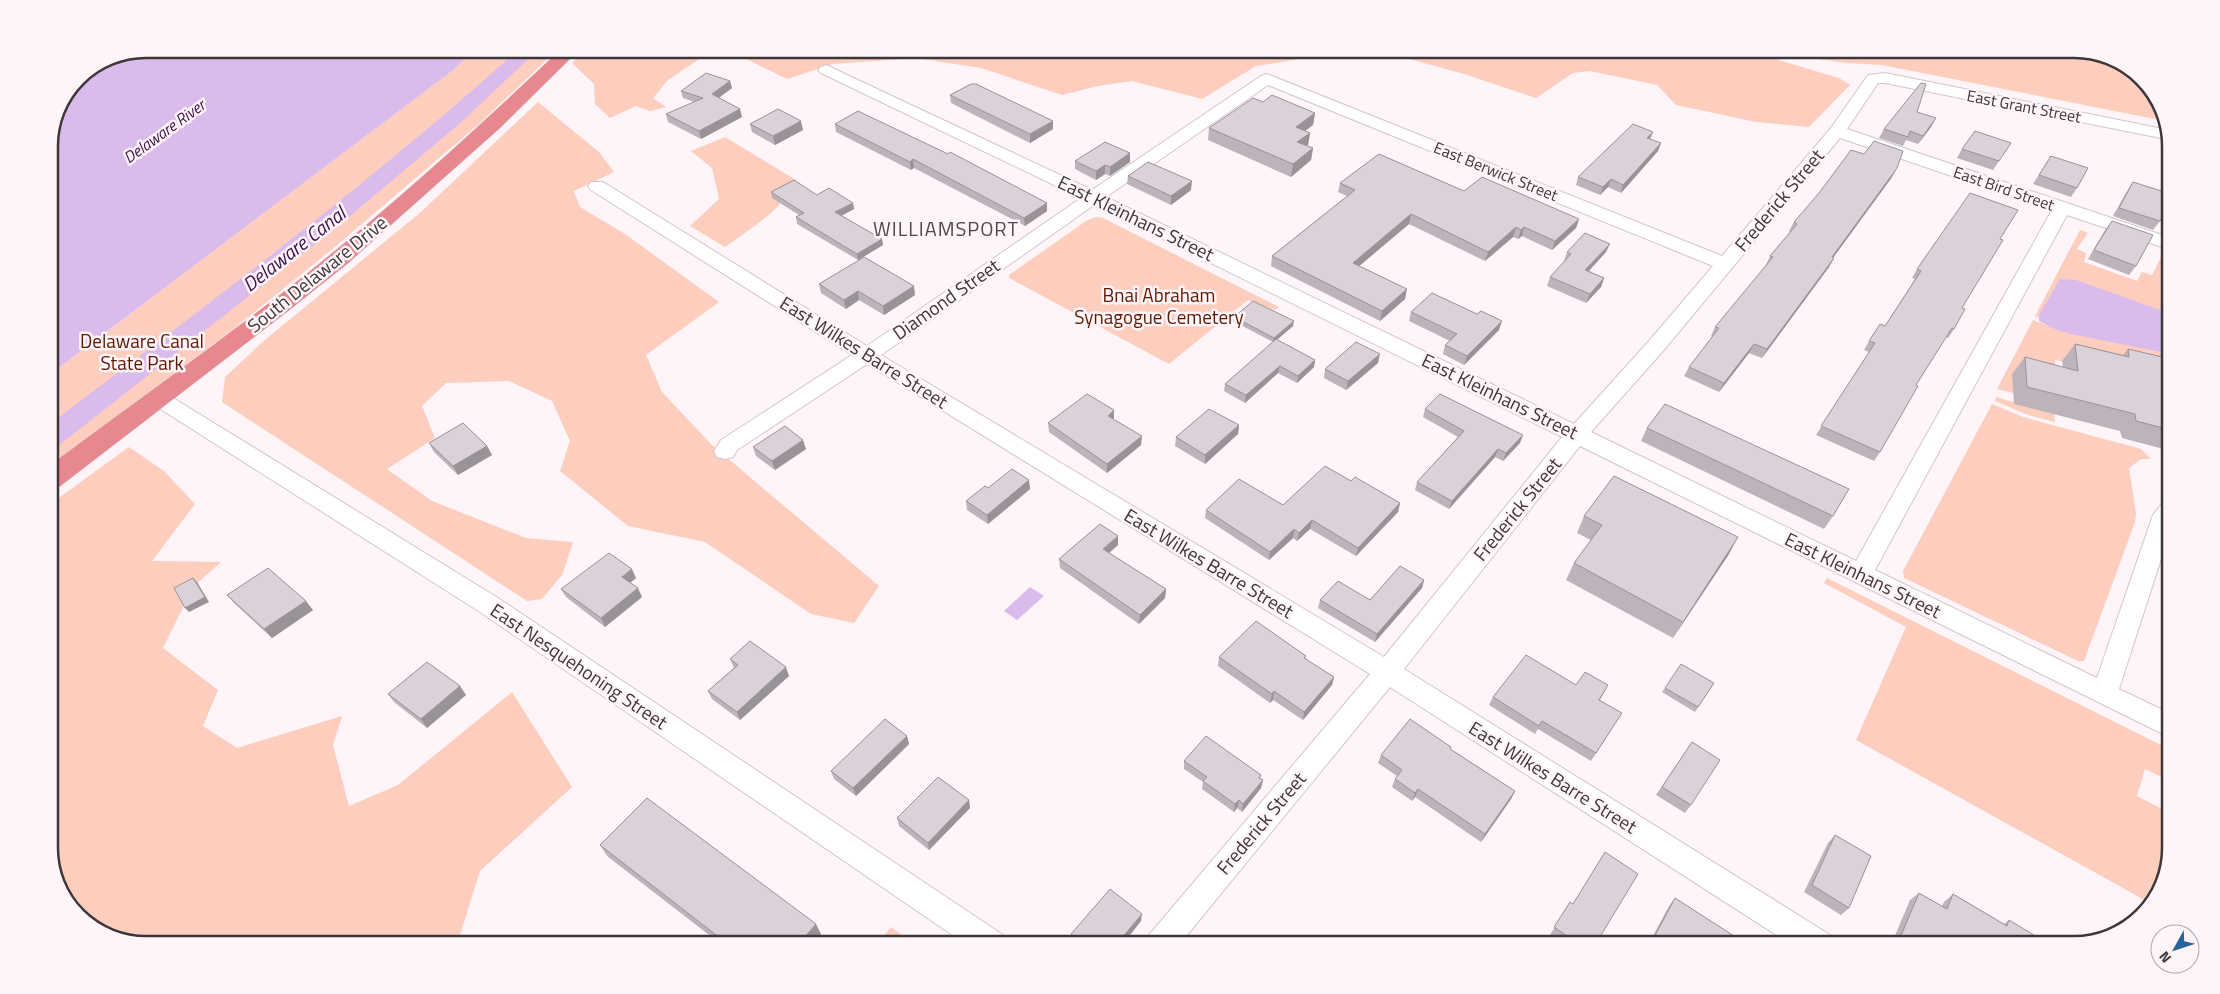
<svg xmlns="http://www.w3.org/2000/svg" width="2220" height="994" font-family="'Titillium Web',sans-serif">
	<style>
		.green { fill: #fdcdbe }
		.water { fill: #d9bbec }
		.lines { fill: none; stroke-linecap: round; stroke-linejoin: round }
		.canal { fill: #d9bbec; fill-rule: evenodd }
		.minor-casing { stroke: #d3c6ca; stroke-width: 2 }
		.trunk-casing { stroke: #d4d3d3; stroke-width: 1 }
		.minor { fill: #fff; fill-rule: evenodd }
		.trunk { fill: #e78790; fill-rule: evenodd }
		.wall { fill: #bcb4ba }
		.shaded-wall { fill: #999297 }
		.building { fill: #dbd1d8; stroke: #999297 }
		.labels { text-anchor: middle; stroke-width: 5; stroke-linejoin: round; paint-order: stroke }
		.far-street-label { font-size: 16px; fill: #3c3738; stroke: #fff4f8 }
		.far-water-label { font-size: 16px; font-style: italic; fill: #3a134d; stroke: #fff4f8 }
		.street-label { font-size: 19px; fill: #3c3738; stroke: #fff4f8 }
		.park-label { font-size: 19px; fill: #5d1800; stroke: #fff4f8 }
		.neighbourhood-label { font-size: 20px; letter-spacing: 1px; fill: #51464a; stroke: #fff4f8 }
		.water-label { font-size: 20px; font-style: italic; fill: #3a134d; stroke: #fff4f8 }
		.rim { fill: none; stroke: #3c3738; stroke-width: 2.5 }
	</style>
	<rect width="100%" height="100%" fill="#fff4f8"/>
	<g class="green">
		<path d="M475,49H558L479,124L330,251L231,331L49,467V375L452,71Z"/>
		<path d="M585,49H2075L2112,56L2155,91L2165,121L1882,65L1847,63L1775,53L1772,58L1839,78L1850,85L1809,127L1756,122L1676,105L1657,85L1590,71L1573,73L1536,98L1464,74L1391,54L1318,56L1256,66L1202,99L1132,81L1098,86L1062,95L981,68L916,58L833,64L787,79L738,55L704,56L668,80L653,98L666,107L650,111L636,106L610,118L595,104L594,84L572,63Z"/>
		<path d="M538,102L599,152L614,172L574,191L580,207L625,234L719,302L646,355L662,392L712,445L879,586L854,623L811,614L705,542L628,526L560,471L570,441L552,401L509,381L446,383L422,406L435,438L387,469L432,501L526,538L573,542L562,575L542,599L527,601L222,402L225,377L266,339L421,212Z"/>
		<path d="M725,137L796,180C784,209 750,229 725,247L690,226L719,199L712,168L691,151Z"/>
		<path d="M1096,217L1103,218L1279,307L1275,310L1248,300L1169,364L1009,278V275L1086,221Z"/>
		<path d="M2080,230L2088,233L2077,249L2086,253L2084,262L2137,281L2142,272L2152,275L2161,257L2171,261L2165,280L2171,283V346L2045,321L2035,316Z"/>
		<path d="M2033,320L2058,329L2171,350V380L2055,360L2056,382L2013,375V393L1997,389Z"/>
		<path d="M1996,397L2054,414L2055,422L2028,415L1995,401Z"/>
		<path d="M1992,404L2023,417L2141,449L2151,459H2141L2129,468L2136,513L2135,522L2084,661H2078L1904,578L1903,571Z"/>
		<path d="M129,447L164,471L195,504L152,561L221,562L193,587L163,648L218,690L203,726L237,748L342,716L333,745L349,806L398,785L512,692L572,787L480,871L457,945H145L108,938L65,903L49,855V505Z"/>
		<path d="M1827,578L2171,750V758L2164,778L2145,769L2137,796L2162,809L2165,798L2171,806V849L2164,886L2150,903L1856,740L1906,627L1824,583Z"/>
		<path d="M891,927L916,945H876Z"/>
	</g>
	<g class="water">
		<path d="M145,49H475L452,71L49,375V139L56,108L77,77L109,56Z"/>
		<path d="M2060,279L2076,280L2171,314V354L2071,334L2057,330L2039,321V315Z"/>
		<path d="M1030,587L1044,596L1017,620L1004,611Z"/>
	</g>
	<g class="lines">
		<path class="canal" d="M519,49H539L458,125L338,226L58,446L49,448V425C209,303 370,184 519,49Z"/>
		<defs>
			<g id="minor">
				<path d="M826,65L1092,190L1261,76L1267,74L1722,256L1831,128L1868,75L1885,73L2168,130L2171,140L1885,83H1878L1847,129L2171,238V250L2067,215L1875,570L2097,678L2153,515L2163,502L2171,500V528L2119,689L2171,714V738L1580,446L1404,669L1830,935L1834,945H1792L1390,687L1179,945H1145L1149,935L1370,674L867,364L737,450L733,457L725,459L717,457L714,451L721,440L852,355L591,190L588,186L591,182H603L867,346L1081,198L821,73L818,70L821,67ZM1268,85L1713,266L1649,341L1574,424L1106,197ZM1840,138L2052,210L1856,561L1591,432L1663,351ZM1094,205L1562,437L1384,657L881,355Z"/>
				<path d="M158,391L165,393L498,598L1003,935L1007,945H967L480,612L151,403L148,398L151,393Z"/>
			</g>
			<path id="trunk" d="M561,49H580L501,127L347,264L288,311L59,487L49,490V466C143,396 239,329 330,255C410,190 486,120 561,49Z"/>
		</defs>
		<use href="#minor" class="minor-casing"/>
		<use href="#trunk" class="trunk-casing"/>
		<use href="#minor" class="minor"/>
		<use href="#trunk" class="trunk"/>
	</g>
	<g class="wall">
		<path d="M730,81L732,88L719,98L742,117L701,139L668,122L666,114L694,102L683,98L681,91Z"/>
		<path d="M950,95L1053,129L1030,143L951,103Z"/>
		<path d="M1263,102L1315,113L1313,125L1305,131L1310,133L1308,145L1307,146L1313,148L1311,160L1291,177L1208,140L1209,128Z"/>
		<path d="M1917,112L1931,127L1918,144L1906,140L1903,146L1879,138L1884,129Z"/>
		<path d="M750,124L803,130L775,145L752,132Z"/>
		<path d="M835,124L1047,203V211L1025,226L914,168L911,170L836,132Z"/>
		<path d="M1650,139L1658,151L1621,193L1608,187L1600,195L1576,185L1578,177Z"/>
		<path d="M2011,143L1993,170L1957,158L1962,149Z"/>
		<path d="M1130,153V162L1110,176L1105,174L1096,180L1075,169V161Z"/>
		<path d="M2051,156L2077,188L2071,197L2033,184Z"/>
		<path d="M1128,176L1191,190L1171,205L1127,184Z"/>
		<path d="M1892,177L1833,258H1834L1829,267L1762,358L1749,353L1719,392L1684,376L1689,367L1712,337L1711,336L1715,327L1767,265H1766L1770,256L1790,232L1789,231L1794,222Z"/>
		<path d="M2133,182L2160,221L2153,230L2113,216L2127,191Z"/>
		<path d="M1340,183L1464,191L1579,219L1576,228L1552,250L1522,236L1518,239L1513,237L1485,261L1409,224L1359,266L1405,299L1380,321L1271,266L1272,256L1347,196L1338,192Z"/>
		<path d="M771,192L817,195L853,203L854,209L841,216L882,239L883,245L858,260L797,224L796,217L799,215L772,198Z"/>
		<path d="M2112,221L2136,266L2129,275L2088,259L2105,230Z"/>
		<path d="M2000,239L1962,308L1954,329L1948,338L1946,337L1916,385L1880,452L1874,461L1816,435L1869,352L1864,350L1869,341L1885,326L1915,279L1912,278L1917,269Z"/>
		<path d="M1567,252H1606L1589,271L1604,278L1601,287L1586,303L1547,286L1550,277L1565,261H1564Z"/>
		<path d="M819,284L915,295L884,315L859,300L846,309L821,293Z"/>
		<path d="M1411,312L1499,330L1464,365L1443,354L1445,345L1450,341L1409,321Z"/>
		<path d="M1234,317L1293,326L1277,340L1315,360L1314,367L1297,383L1278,373L1245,403L1224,391L1225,384L1273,342L1233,321Z"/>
		<path d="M2075,344L2123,355L2128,349L2171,359V451L2122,438L2120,431L2014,404L2012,374L2025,357L2063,367L2062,361Z"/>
		<path d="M1378,363L1346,390L1324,378L1325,369Z"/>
		<path d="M1425,409L1520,443L1503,461L1495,457L1449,509L1415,490L1417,482L1458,437L1423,417Z"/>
		<path d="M1114,420L1141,445L1107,473L1049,432L1048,423Z"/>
		<path d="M1239,425L1238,434L1205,464L1175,446L1176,437Z"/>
		<path d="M1647,428L1833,516L1824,529L1641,441Z"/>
		<path d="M429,443L487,446L492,455L458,475L434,452Z"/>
		<path d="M753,447L806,449L775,470L756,456Z"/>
		<path d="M1351,481L1400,503L1398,512L1356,556L1310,529L1297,541L1293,538L1269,560L1205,518L1206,510L1283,505Z"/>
		<path d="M988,488L1030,489L988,524L967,510L966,501Z"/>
		<path d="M1584,516L1729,554L1673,638L1566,580L1574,563L1591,540L1577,533Z"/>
		<path d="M1118,545L1109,553L1166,589L1165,598L1139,624L1060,568L1059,559Z"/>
		<path d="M636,578L630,583L642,597L605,627L566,597L561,589Z"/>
		<path d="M1424,580L1422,588L1375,642L1318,608L1320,600H1370Z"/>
		<path d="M227,595L313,610L272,638L235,604Z"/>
		<path d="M1306,656L1305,659L1334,677L1332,685L1303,720L1273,700L1270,703L1218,666L1219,657Z"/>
		<path d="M730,659L789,676L740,720L712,699L708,691L734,668Z"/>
		<path d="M1714,683L1695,712L1662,692L1665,688Z"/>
		<path d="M1576,685H1608L1600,700L1617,721L1591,761L1538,729L1535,734L1489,705L1493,697Z"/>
		<path d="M388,694L466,695L427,728L394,702Z"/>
		<path d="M907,736L909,744L856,796L834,779L831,771Z"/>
		<path d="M1692,742L1691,805L1685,813L1656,795Z"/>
		<path d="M1451,749L1515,791L1511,799L1481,842L1415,797L1412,801L1392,787L1395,779L1397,776L1378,763L1381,755Z"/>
		<path d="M1184,761L1261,775L1260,778L1263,780L1261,788L1242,812L1237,808L1234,812L1202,789L1203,782L1184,769Z"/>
		<path d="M969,800L970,808L929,850L899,826L897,818Z"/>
		<path d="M1835,835L1849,908L1841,915L1804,892L1828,843Z"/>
		<path d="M600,845L821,934L811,945H722L607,856Z"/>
		<path d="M1919,893L1942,906L1944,902L1953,894L2004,924L2009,920L2046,945H1891L1910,900Z"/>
		<path d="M1675,898L1748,945H1648L1669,906Z"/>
		<path d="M1570,902L1595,945H1565L1550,935Z"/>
		<path d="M1141,921L1122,945H1077L1071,941V934Z"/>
	</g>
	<g class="shaded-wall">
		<path d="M730,81L732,88L714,101L712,94Z"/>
		<path d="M740,109L742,117L701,139L699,131Z"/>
		<path d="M1315,113L1313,125L1294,139L1296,127Z"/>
		<path d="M1936,118L1931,127L1918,144L1923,136Z"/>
		<path d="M801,121L803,130L775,145L773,136Z"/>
		<path d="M1053,121V129L1030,143V134Z"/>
		<path d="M1653,132L1650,139L1647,138Z"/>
		<path d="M1310,133L1308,145L1296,154L1297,142Z"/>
		<path d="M1661,143L1658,151L1621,193L1623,185Z"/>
		<path d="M1313,148L1311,160L1291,177L1293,164Z"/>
		<path d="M1130,153V162L1110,176V167Z"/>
		<path d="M913,159L914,168L911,170L910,162Z"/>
		<path d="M1105,165V174L1096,180V171Z"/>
		<path d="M1897,168L1892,177L1827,266L1832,257Z"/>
		<path d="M1611,179L1608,187L1600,195L1603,187Z"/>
		<path d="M1192,181L1191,190L1171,205V196Z"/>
		<path d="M853,203L854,209L837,218L835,212Z"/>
		<path d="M1047,203V211L1025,226L1024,218Z"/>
		<path d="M1411,214L1409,224L1351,273L1353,263Z"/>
		<path d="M1579,219L1576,228L1552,250L1555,241Z"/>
		<path d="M1516,227L1513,237L1485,261L1488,252Z"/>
		<path d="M1524,227L1522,236L1518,239L1521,230Z"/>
		<path d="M882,239L883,245L858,260L857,254Z"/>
		<path d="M1610,244L1606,252L1582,278L1585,270Z"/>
		<path d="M1834,258L1829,267L1762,358L1767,349Z"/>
		<path d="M1604,278L1601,287L1586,303L1590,294Z"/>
		<path d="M914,286L915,295L884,315L883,306Z"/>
		<path d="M1407,289L1405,299L1380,321L1382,311Z"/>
		<path d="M858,291L859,300L846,309L844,300Z"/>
		<path d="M1294,321L1293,326L1273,343L1274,338Z"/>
		<path d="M1502,321L1499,330L1464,365L1467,356Z"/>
		<path d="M1754,344L1749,353L1719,392L1724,383Z"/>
		<path d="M1380,354L1378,363L1346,390L1348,381Z"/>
		<path d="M1315,360L1314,367L1297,383L1298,376Z"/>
		<path d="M1280,366L1278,373L1245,403L1246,395Z"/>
		<path d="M1114,410V419L1108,416Z"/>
		<path d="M1239,425L1238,434L1205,464V455Z"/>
		<path d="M1523,435L1520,443L1503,461L1506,453Z"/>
		<path d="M1142,436L1141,445L1107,473V464Z"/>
		<path d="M803,440L806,449L775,470L772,461Z"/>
		<path d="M487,446L492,455L458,475L453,466Z"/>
		<path d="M1498,449L1495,457L1449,509L1452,501Z"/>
		<path d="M1029,480L1030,489L988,524L987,515Z"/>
		<path d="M1400,503L1398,512L1356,556L1358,548Z"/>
		<path d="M1312,520L1310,529L1297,541L1299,533Z"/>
		<path d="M1294,529L1293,538L1269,560L1270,552Z"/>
		<path d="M1118,536V545L1103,558V549Z"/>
		<path d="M1738,537L1729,554L1673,638L1683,622Z"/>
		<path d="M632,569L636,578L626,586L622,577Z"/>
		<path d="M193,578L197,582L209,602L189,612L185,608Z"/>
		<path d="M1424,580L1422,588L1375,642L1377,634Z"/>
		<path d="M638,588L642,597L605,627L601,618Z"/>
		<path d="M1166,589L1165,598L1139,624L1140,615Z"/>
		<path d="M306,601L313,610L272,638L264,629Z"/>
		<path d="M786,667L789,676L740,720L737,712Z"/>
		<path d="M1334,677L1332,685L1303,720L1304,712Z"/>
		<path d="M460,686L466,695L427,728L421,719Z"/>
		<path d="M1274,691L1273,700L1270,703L1272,694Z"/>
		<path d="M907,736L909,744L856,796L853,788Z"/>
		<path d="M1263,780L1261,788L1242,812L1243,804Z"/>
		<path d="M1418,789L1415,797L1412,801L1415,793Z"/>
		<path d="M1515,791L1511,799L1481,842L1485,834Z"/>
		<path d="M969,800L970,808L929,850L928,843Z"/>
		<path d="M1239,800L1237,808L1234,812L1235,804Z"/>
		<path d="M1142,914L1141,921L1122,945H1116Z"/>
		<path d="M816,924L821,934L811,945H798Z"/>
	</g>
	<g class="building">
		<path d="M706,73L730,81L712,94L740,109L699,131L666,114L703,98L681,91Z"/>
		<path d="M1921,83L1926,84L1917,112L1936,118L1923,136L1910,131L1908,137L1884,129Z"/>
		<path d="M971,84H976L1053,121L1030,134L950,95Z"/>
		<path d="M1272,95L1315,113L1296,127L1310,133L1297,142L1313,148L1293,164L1209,128L1253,98L1263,102Z"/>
		<path d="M778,109L801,121L773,136L750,124Z"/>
		<path d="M858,111L948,154L950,152L1047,203L1024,218L913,159L910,162L835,124Z"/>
		<path d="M1633,124L1653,132L1647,138L1661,143L1623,185L1611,179L1603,187L1578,177Z"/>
		<path d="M1975,131L2011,143L1999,161L1962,149Z"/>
		<path d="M1874,141L1903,151L1897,168L1832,257L1834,258L1767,349L1754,344L1724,383L1689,367L1719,328L1715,327L1773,257L1770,256L1797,224L1794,222L1819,193L1851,150L1864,154Z"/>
		<path d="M1105,142L1130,153L1110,167L1105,165L1096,171L1075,161Z"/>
		<path d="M1379,154L1464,191L1482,177L1579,219L1555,241L1524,227L1521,230L1516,227L1488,252L1411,214L1353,263L1407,289L1382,311L1272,256L1355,190L1340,183Z"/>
		<path d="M2051,156L2088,168L2077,188L2039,175Z"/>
		<path d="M1148,162L1192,181L1171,196L1128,176Z"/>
		<path d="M794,180L817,195L829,188L853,203L835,212L882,239L857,254L796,217L804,213L771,192Z"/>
		<path d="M2133,182L2171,194V198L2160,221L2119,208Z"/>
		<path d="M1970,193L2018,210L2000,239L2003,240L1962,308L1965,309L1954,329L1952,328L1916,385L1918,386L1880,452L1821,426L1875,343L1869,341L1880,324L1885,326L1921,271L1917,269Z"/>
		<path d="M2112,221L2153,235L2136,266L2094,250Z"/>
		<path d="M1585,233L1610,244L1585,270L1604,278L1590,294L1550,277L1571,254L1567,252Z"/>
		<path d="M864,257L914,286L883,306L858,291L844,300L819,284Z"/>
		<path d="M1432,293L1477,314L1481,311L1502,321L1467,356L1445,345L1457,334L1411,312Z"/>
		<path d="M1253,301L1294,321L1274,338L1234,317Z"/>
		<path d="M1276,339L1315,360L1298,376L1280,366L1246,395L1225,384Z"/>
		<path d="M1356,342L1380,354L1348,381L1325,369Z"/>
		<path d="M2075,344L2129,357L2128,349L2171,359V430L2136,421L2135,414L2027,387L2025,357L2078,371Z"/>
		<path d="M1087,394L1114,410L1108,416L1142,436L1107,464L1048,423Z"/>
		<path d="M1440,394L1523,435L1506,453L1498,449L1452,501L1417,482L1464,431L1425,409Z"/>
		<path d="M1665,404L1849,489L1833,516L1647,428Z"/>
		<path d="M1209,409L1239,425L1205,455L1176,437Z"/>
		<path d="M463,423L487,446L453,466L429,443Z"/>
		<path d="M785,426L803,440L772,461L753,447Z"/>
		<path d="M1325,466L1351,481L1355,477L1400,503L1358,548L1312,520L1299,533L1294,529L1270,552L1206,510L1239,479L1283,505Z"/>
		<path d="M1012,469L1029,480L987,515L966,501L985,486L988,488Z"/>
		<path d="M1614,476L1738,537L1683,622L1574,563L1602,525L1584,516Z"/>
		<path d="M1100,524L1118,536L1103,549L1166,589L1140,615L1059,559Z"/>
		<path d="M609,553L632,569L622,577L638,588L601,618L561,589Z"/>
		<path d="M1400,566L1424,580L1377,634L1320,600L1338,581L1370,600Z"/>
		<path d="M268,568L306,601L264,629L227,595Z"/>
		<path d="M193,578L205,597L185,608L174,588Z"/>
		<path d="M1256,621L1306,656L1304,658L1334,677L1304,712L1274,691L1272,694L1219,657Z"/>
		<path d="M750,641L786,667L737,712L708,691L738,665L730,659Z"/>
		<path d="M1526,655L1576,685L1585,672L1608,685L1599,700L1622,713L1596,753L1542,721L1539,726L1493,697Z"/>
		<path d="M427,662L460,686L421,719L388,694Z"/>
		<path d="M1681,664L1714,683L1698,707L1665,688Z"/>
		<path d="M885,719L907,736L853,788L831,771Z"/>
		<path d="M1410,719L1451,747L1450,749L1515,791L1485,834L1418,789L1415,793L1395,779L1402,770L1381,755Z"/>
		<path d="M1206,736L1261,775L1259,778L1263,780L1243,804L1239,800L1235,804L1203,781L1207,777L1184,761Z"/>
		<path d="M1692,742L1720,760L1691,805L1662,787Z"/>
		<path d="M938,777L969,800L928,843L897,818Z"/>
		<path d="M647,798L816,924L798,945H729L600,845Z"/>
		<path d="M1835,835L1871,856L1849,908L1812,885Z"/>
		<path d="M1605,852L1638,874L1595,945H1580L1554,927L1570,902L1573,904Z"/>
		<path d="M1110,889L1142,914L1116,945H1085L1071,934Z"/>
		<path d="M1919,893L1947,909L1953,894L2007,926L2009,920L2047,943L2046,945H1897Z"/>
		<path d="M1675,898L1748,945H1650Z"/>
	</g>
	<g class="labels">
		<g class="far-street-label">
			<text transform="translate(2024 106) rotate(11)" y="6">East Grant Street</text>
			<text transform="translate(1496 171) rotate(22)" y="6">East Berwick Street</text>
			<text transform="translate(2004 188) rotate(19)" y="6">East Bird Street</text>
		</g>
		<g class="far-water-label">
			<text transform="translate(164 131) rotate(-36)" y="6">Delaware River</text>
		</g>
		<g class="street-label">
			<text transform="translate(1779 200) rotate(-50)" y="7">Frederick Street</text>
			<text transform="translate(1136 218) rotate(26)" y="7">East Kleinhans Street</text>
			<text transform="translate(317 274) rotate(-39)" y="7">South Delaware Drive</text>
			<text transform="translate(946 299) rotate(-35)" y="7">Diamond Street</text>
			<text transform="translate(864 352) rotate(32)" y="7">East Wilkes Barre Street</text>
			<text transform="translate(1500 396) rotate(26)" y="7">East Kleinhans Street</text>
			<text transform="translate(1517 509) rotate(-51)" y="7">Frederick Street</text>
			<text transform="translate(1209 563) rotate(31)" y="7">East Wilkes Barre Street</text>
			<text transform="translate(1863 575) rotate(26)" y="7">East Kleinhans Street</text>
			<text transform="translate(579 666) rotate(34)" y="7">East Nesquehoning Street</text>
			<text transform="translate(1553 777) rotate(32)" y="7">East Wilkes Barre Street</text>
			<text transform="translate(1261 823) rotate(-50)" y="7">Frederick Street</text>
		</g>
		<g class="park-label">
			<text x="1159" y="302">Bnai Abraham<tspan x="1159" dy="22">Synagogue Cemetery</tspan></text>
			<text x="142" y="348">Delaware Canal<tspan x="142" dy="22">State Park</tspan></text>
		</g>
		<g class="neighbourhood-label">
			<text x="946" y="236">WILLIAMSPORT</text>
		</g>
		<g class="water-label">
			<text transform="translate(294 249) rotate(-38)" y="7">Delaware Canal</text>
		</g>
	</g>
	<path d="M0 0H2220V994H0ZM146 58H2074A88 88 0 0 1 2162 146V848A88 88 0 0 1 2074 936H146A88 88 0 0 1 58 848V146A88 88 0 0 1 146 58Z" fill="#fff4f8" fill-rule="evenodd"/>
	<path class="rim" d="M146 58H2074A88 88 0 0 1 2162 146V848A88 88 0 0 1 2074 936H146A88 88 0 0 1 58 848V146A88 88 0 0 1 146 58Z"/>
	<g transform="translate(2175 949) rotate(230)"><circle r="24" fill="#fff4f8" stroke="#b1a8ab"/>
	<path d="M0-4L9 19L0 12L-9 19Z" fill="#25659b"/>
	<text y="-8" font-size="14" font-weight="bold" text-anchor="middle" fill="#3c3738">N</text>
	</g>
</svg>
